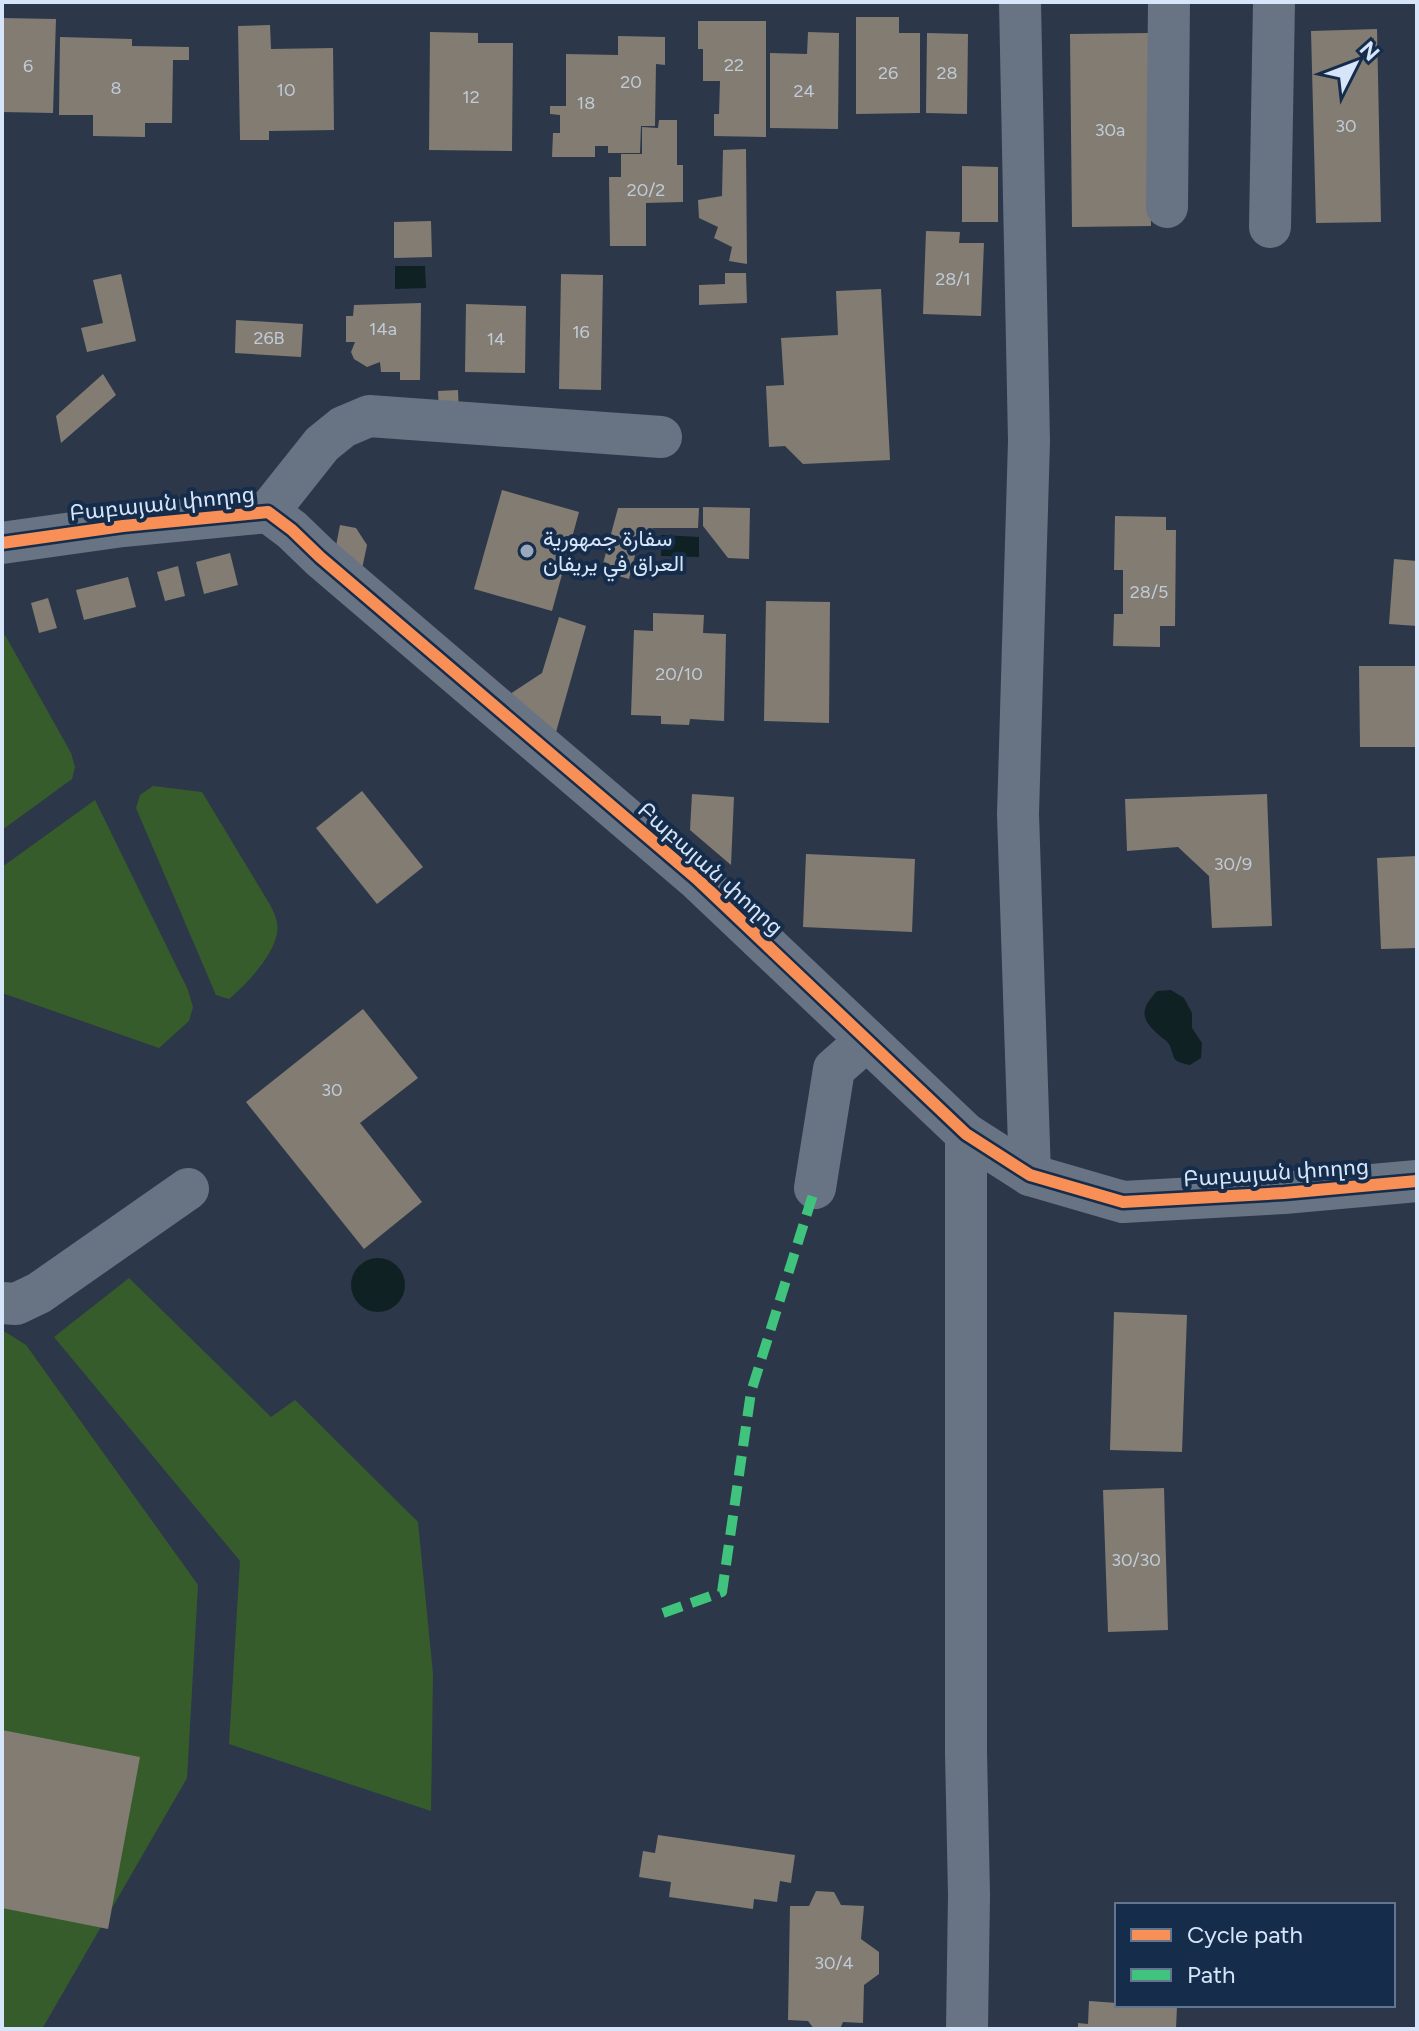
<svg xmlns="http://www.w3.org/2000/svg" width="1419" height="2031" font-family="Figtree,Vazirmatn,'Noto Sans Armenian',sans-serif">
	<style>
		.green { fill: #375c2b }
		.water { fill: #102123 }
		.building { fill: #827c73 }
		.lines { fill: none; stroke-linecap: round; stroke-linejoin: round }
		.minor { stroke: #687484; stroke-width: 42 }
		.quiet { stroke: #40c37c; stroke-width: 10; stroke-dasharray: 20 10; stroke-linecap: butt }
		.cycleway-casing { stroke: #152c4b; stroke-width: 17 }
		.cycleway { stroke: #f78f57; stroke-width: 12 }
		.poi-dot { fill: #9aa8bb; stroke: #152c4b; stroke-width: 3 }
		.labels { text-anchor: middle; stroke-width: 8; stroke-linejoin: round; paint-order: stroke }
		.number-label { font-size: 18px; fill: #c1cbd8 }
		.street-label { font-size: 22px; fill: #d6e5f9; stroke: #152c4b }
		.poi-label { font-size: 22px; fill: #d6e5f9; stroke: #152c4b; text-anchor: start }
	</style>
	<rect width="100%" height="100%" fill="#2c3849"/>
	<g class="green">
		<path d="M5,635L71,753L75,767L72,779L2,830V636Z"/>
		<path d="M153,786L202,792L269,903C274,912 279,922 277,933C274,955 246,985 229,999L216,995L136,808L140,795Z"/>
		<path d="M95,800L188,990L193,1007L189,1021L159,1048L2,993V867Z"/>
		<path d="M129,1278L271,1417L295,1400L418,1522L433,1674L431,1811L229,1744L240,1561L54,1337Z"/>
		<path d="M2,1330L26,1345L198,1585L187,1778L42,2029H2Z"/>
	</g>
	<g class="water">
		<path d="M395,266H425L426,288L395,289Z"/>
		<path d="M661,535L699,537V557L661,556Z"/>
		<path d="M1171,990L1184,998L1192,1013V1028L1202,1043L1201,1058L1190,1065C1170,1061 1176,1059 1169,1044C1167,1041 1162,1038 1159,1035C1140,1019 1140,1009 1157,991Z"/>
		<circle cx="378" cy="1285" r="27"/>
	</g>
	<g class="building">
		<path d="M856,17H899V33H920V113L856,114Z"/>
		<path d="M2,18L56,19L53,113L2,112Z"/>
		<path d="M698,21H766V137L714,136V114H719L720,81H703V49H698Z"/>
		<path d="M270,25L271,49L333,48L334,130L269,131V140H240L238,26Z"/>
		<path d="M1377,29L1381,222L1316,223L1311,31Z"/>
		<path d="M430,32L478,33V43H513L512,151L429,150Z"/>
		<path d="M808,32L839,33L838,129L770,128V53L807,54Z"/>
		<path d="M927,33L968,34L967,114L926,113Z"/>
		<path d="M1149,33L1151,226L1072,227L1070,34Z"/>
		<path d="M618,36L665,37V65L656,64L655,126H641L640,153H608V146H595V157H552L553,133H560V115L550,114V106H566V54L618,55Z"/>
		<path d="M60,37L132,39V46L189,47V60H173L172,123H145V137L93,136V115H59Z"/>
		<path d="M659,120H677V165H683V202L646,203V246H610L609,177H621V154H642V127L658,128Z"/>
		<path d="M746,149L747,264L729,261L732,247L714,238L718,227L699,218L698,200L722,196L723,150Z"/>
		<path d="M962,166L998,167V222H962Z"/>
		<path d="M431,221L432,257L394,258V222Z"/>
		<path d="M926,231L960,232L959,243H984L981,316L923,314Z"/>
		<path d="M725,273H746L747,303L699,305V285L725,284Z"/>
		<path d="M121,274L136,341L87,352L81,328L103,323L93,280Z"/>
		<path d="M561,274L603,275L601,390L559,389Z"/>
		<path d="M881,289L890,460L803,464L785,446L769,447L766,386L784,385L781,338L838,335L836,291Z"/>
		<path d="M421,303L420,380H400V372H381L380,362L367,367L354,359L351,352L355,342H346V316H353L354,305Z"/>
		<path d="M466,304L526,306L525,373L465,372Z"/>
		<path d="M236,320L303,324L301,357L235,353Z"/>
		<path d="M103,374L116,395L61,443L56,416Z"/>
		<path d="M458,390L459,415L439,416L438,391Z"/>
		<path d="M502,490L579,512L552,611L474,589Z"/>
		<path d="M703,507L750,508L749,559L728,558L703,526Z"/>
		<path d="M618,508H699L698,528H653L639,539L629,579L601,571Z"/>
		<path d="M1115,516L1166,517V530H1176L1175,626H1160V647L1113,646L1114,614H1123V570H1114Z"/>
		<path d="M340,525L356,528L367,545L362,569L335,551Z"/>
		<path d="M230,553L238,585L204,594L196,562Z"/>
		<path d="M1394,559L1417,561V626L1389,624Z"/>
		<path d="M178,566L185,596L165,601L157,572Z"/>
		<path d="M128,577L136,607L84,620L76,590Z"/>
		<path d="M48,598L57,628L39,633L31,603Z"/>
		<path d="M766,601L830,602L829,723L764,721Z"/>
		<path d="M653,613L704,615L703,633L726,634L724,721L690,719L689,725L661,724V716L631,715L634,630L653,631Z"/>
		<path d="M559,617L586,626L556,732L510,694L542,673Z"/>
		<path d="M1359,666H1417V747H1360Z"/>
		<path d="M362,791L423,867L377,904L316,828Z"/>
		<path d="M692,794L734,797L731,865L690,830Z"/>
		<path d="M1267,794L1272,926L1212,928L1209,876L1178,847L1127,851L1125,799Z"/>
		<path d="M806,854L915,859L912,932L803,927Z"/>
		<path d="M1417,856V948L1381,949L1377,858Z"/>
		<path d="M363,1009L418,1078L360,1123L422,1202L364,1249L246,1102Z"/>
		<path d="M1114,1312L1187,1315L1182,1452L1110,1450Z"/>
		<path d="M1164,1488L1168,1630L1108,1632L1103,1490Z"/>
		<path d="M2,1730L140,1757L108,1929L2,1908Z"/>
		<path d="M658,1835L795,1855L791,1883L780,1881L777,1902L754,1899L753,1909L669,1897L671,1882L639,1877L643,1851L655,1853Z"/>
		<path d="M816,1891L834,1892L841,1905L864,1906L861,1939L879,1952V1974L864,1985L863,2023L843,2022L840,2029H814L808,2021L788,2020L790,1906H809Z"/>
		<path d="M1089,2001L1117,2003V2005L1177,2006L1176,2029H1078V2023L1088,2024Z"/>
	</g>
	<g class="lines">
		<g class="minor">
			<path d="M1020,2L1029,441L1018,814L1030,1175"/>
			<path d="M1167,207L1169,2"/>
			<path d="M1270,227L1274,2"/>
			<path d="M268,512L322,444L343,427L369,416L661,437"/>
			<path d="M2,543L123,526L268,512L292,530L320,557L697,879L966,1134L1030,1175L1123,1202L1284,1193L1417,1181"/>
			<path d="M966,1134V1752L969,1895L967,2029"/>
			<path d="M815,1188L834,1069L867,1040"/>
			<path d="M2,1303L16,1304L39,1293L188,1189"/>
		</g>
		<path class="quiet" d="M663,1613L722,1592L751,1392L815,1188"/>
		<defs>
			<path id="cycleway" d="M2,543L123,526L268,512L292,530L320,557L697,879L966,1134L1030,1175L1123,1202L1284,1193L1417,1181"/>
		</defs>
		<use href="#cycleway" class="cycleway-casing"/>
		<use href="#cycleway" class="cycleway"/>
	</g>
	<circle class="poi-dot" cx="527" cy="551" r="8"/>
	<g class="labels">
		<g class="number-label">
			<text x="734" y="71">22</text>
			<text x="28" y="72">6</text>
			<text x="888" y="79">26</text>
			<text x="947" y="79">28</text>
			<text x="631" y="88">20</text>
			<text x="116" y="94">8</text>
			<text x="286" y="96">10</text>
			<text x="804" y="97">24</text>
			<text x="471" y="103">12</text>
			<text x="586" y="109">18</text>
			<text x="1346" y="132">30</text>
			<text x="1110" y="136">30a</text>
			<text x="646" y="196">20/2</text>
			<text x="953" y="285">28/1</text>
			<text x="383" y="335">14a</text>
			<text x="581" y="338">16</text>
			<text x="269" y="344">26B</text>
			<text x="496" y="345">14</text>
			<text x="1149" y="598">28/5</text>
			<text x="679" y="680">20/10</text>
			<text x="1233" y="870">30/9</text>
			<text x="332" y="1096">30</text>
			<text x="1136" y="1566">30/30</text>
			<text x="834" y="1969">30/4</text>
		</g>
		<g class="street-label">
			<text transform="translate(162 503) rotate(-6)" y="8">Բաբայան փողոց</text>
			<text transform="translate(711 868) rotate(42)" y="8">Բաբայան փողոց</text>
			<text transform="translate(1276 1172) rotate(-4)" y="8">Բաբայան փողոց</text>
		</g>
		<g class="poi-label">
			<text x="543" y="546">سفارة جمهورية<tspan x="543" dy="25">العراق في يريفان</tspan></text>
		</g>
	</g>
	<rect width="1419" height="2031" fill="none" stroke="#d6e5f9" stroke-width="8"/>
	<rect x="1115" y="1903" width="280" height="104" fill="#152c4b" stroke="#627691" stroke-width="2"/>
	<rect x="1131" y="1929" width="40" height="12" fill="#f78f57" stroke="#627691" stroke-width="2"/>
	<text x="1187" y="1943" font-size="24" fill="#d6e5f9">Cycle path</text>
	<rect x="1131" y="1969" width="40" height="12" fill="#40c37c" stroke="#627691" stroke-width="2"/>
	<text x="1187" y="1983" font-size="24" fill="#d6e5f9">Path</text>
	<g transform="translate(1355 64) rotate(48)" stroke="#152c4b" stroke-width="6" paint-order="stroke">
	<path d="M0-6L14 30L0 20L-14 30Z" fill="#d6e5f9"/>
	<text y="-12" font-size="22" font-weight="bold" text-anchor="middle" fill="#d6e5f9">N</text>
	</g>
</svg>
